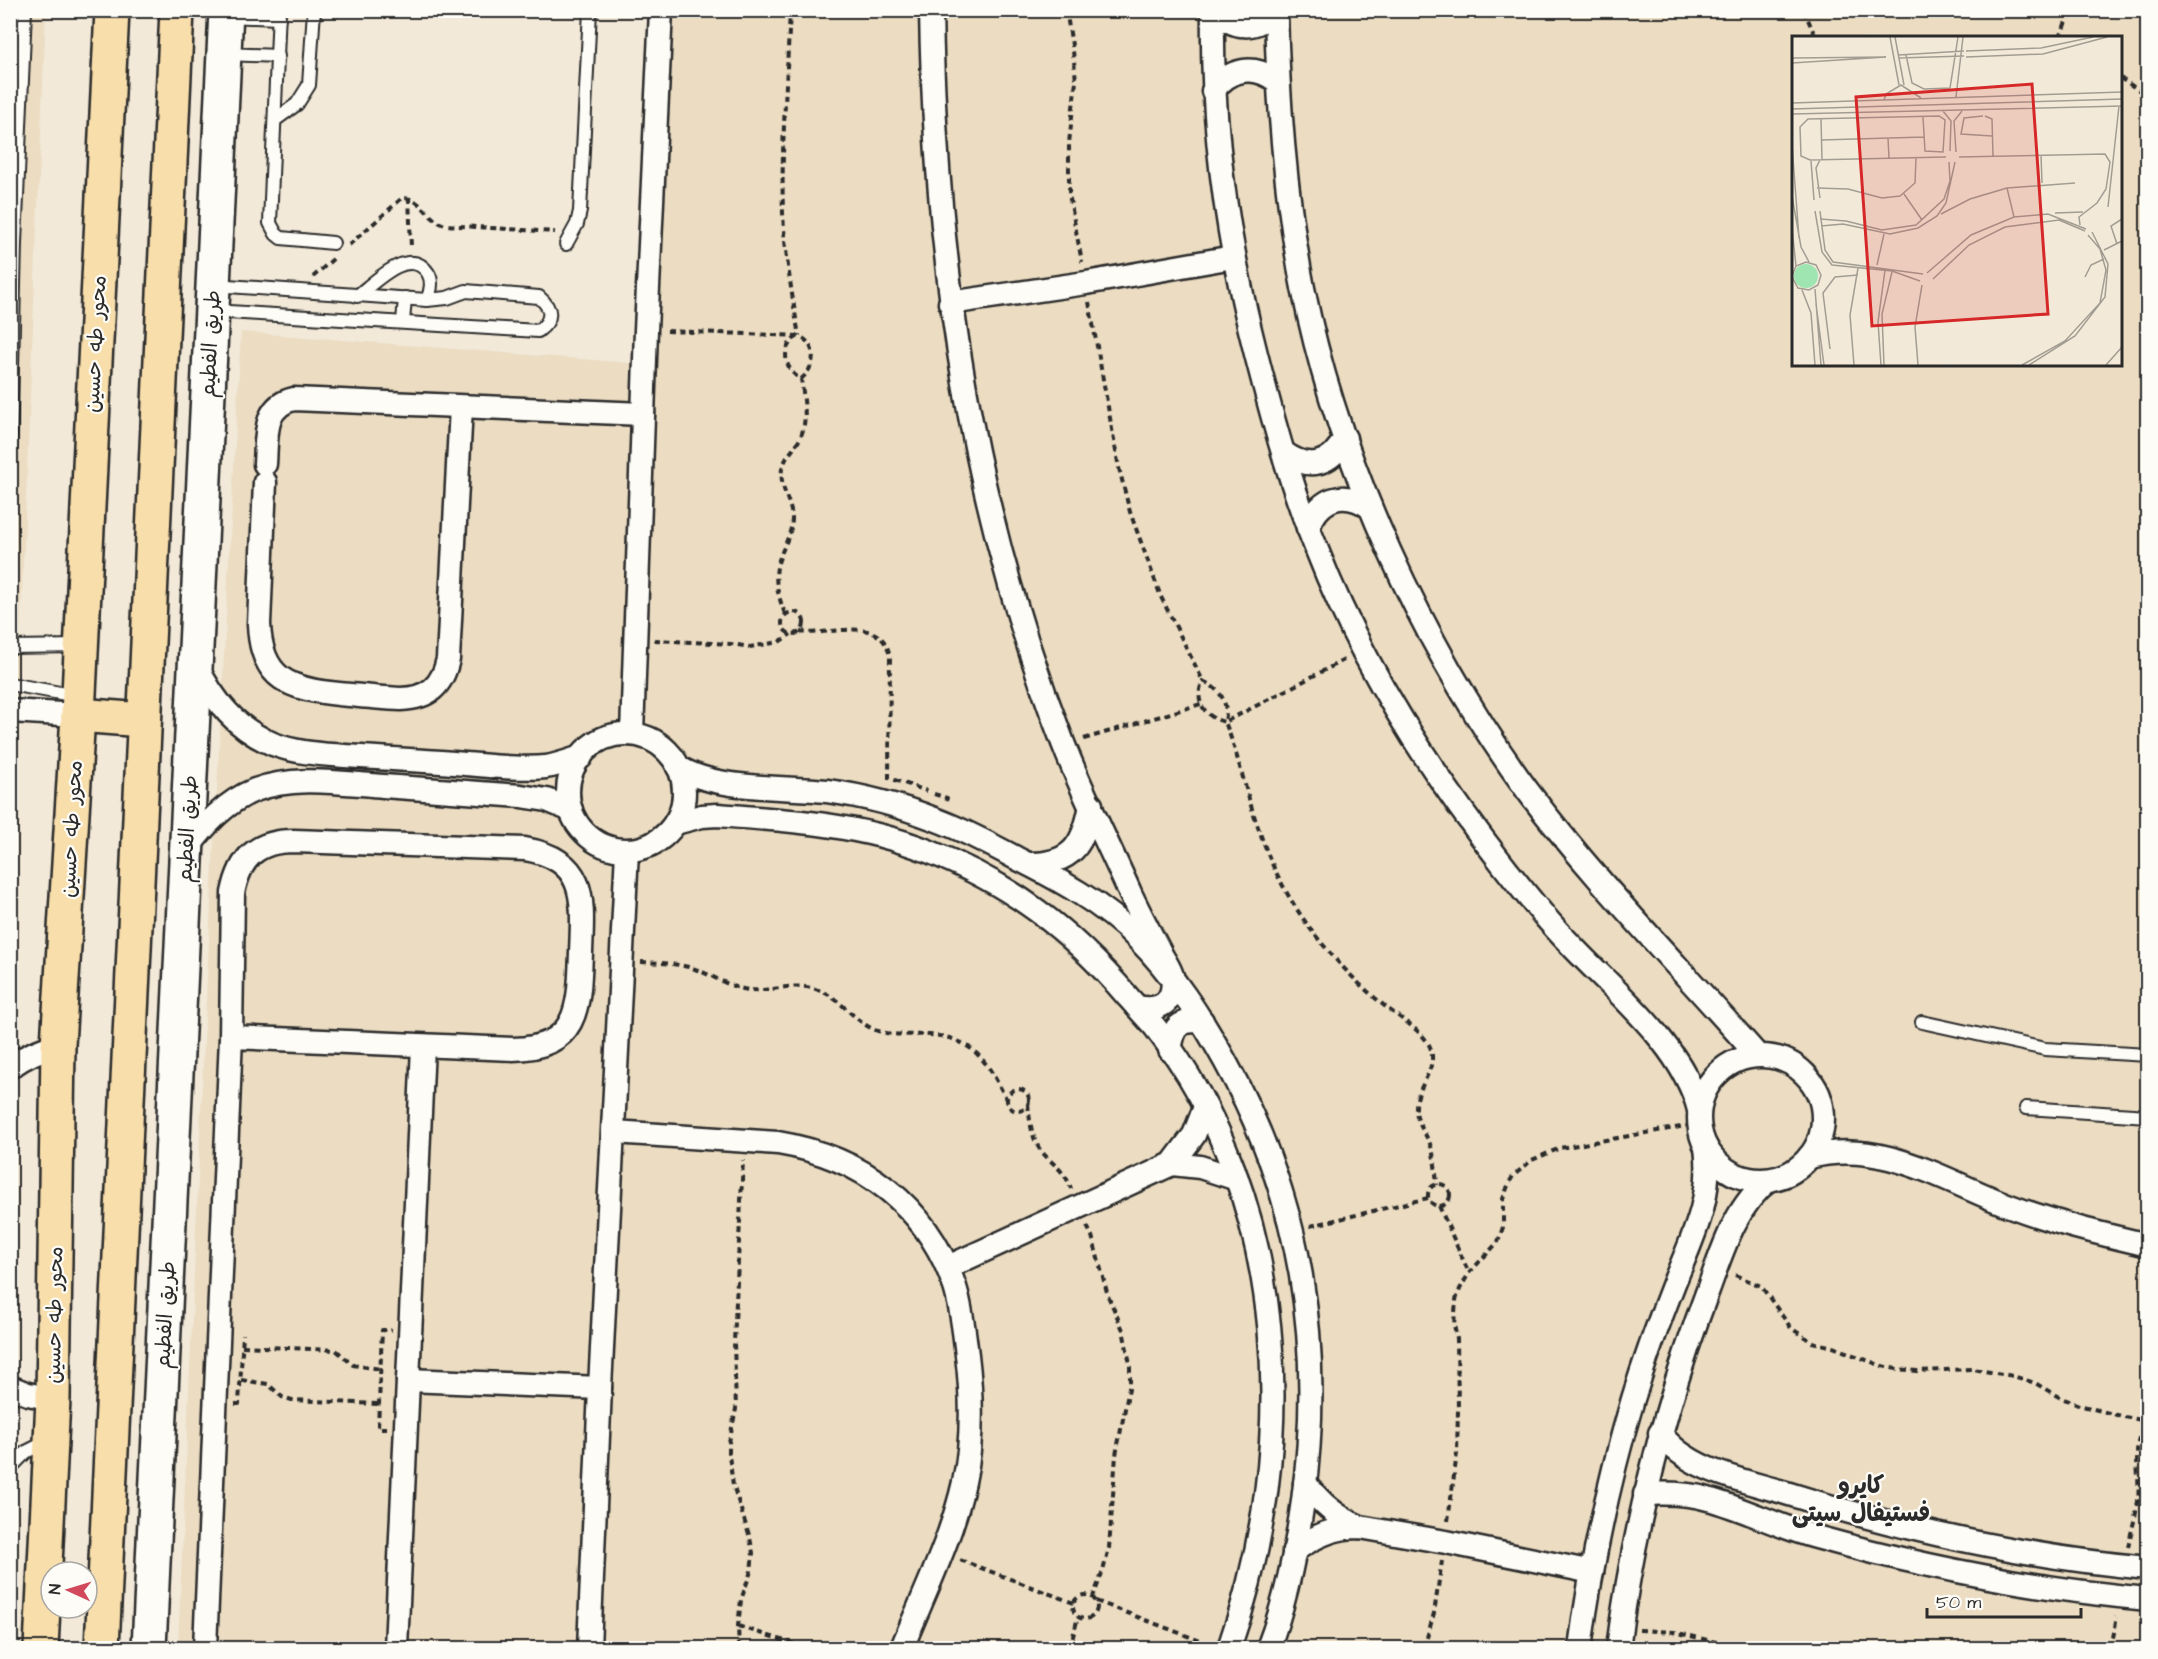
<svg xmlns="http://www.w3.org/2000/svg" width="2158" height="1659" font-family="'Architects Daughter','Playpen Sans Arabic',sans-serif">
	<style>
		.built { fill: #ebdcc2; fill-rule: evenodd }
		.lines { fill: none; stroke-linecap: round; stroke-linejoin: round }
		.lane-casing { stroke: #2b2b2b; stroke-width: 16 }
		.street-casing { stroke: #2b2b2b; stroke-width: 27 }
		.secondary-casing { stroke: #2b2b2b; stroke-width: 38 }
		.primary-casing { stroke: #2b2b2b; stroke-width: 38 }
		.path { stroke: #2b2b2b; stroke-width: 4; stroke-dasharray: 6 4.5; stroke-linecap: butt }
		.lane { stroke: #fdfcf7; stroke-width: 12 }
		.street { stroke: #fdfcf7; stroke-width: 22 }
		.secondary { stroke: #fdfcf7; stroke-width: 33 }
		.primary { stroke: #f8deab; stroke-width: 33 }
		.labels { text-anchor: middle; stroke-width: 4.5; stroke-linejoin: round; paint-order: stroke }
		.street-label { font-size: 21px; fill: #2b2b2b; stroke: #fdfcf7 }
		.quarter-label { font-size: 24px; font-weight: bold; fill: #2b2b2b; stroke: #fdfcf7 }
		.inset-road { fill: none; stroke: #a29d93; stroke-width: 1.5 }
		.view { fill: #d62828; fill-opacity: 0.15; stroke: #d62828; stroke-width: 3 }
		.inset-edge { fill: none; stroke: #2b2b2b; stroke-width: 3 }
	</style>
	<rect width="100%" height="100%" fill="#f2e9d8"/>
	<filter id="ink" filterUnits="userSpaceOnUse"><feTurbulence type="fractalNoise" baseFrequency=".0167" numOctaves="2"/><feDisplacementMap in="SourceGraphic" scale="12" xChannelSelector="R" yChannelSelector="G"/><feConvolveMatrix kernelMatrix="1 2 1 2 8 2 1 2 1" color-interpolation-filters="sRGB"/></filter>
	<g filter="url(#ink)">
		<g class="built">
			<path d="M46,10L17,712L11,788L10,11Z"/>
			<path d="M661,11H2147V1648H178L205,1019L241,332L642,364ZM1794,38H2120V364H1794Z"/>
		</g>
		<g class="lines">
			<defs>
				<g id="lane">
					<path d="M279,10L270,223L276,234L281,238L333,243"/>
					<path d="M226,16L279,18"/>
					<path d="M225,54L278,56"/>
					<path d="M275,120L297,104L309,85L314,10"/>
					<path d="M566,244L577,224L580,211L590,10"/>
					<path d="M357,296C374,283 409,245 428,273C433,281 431,291 427,300"/>
					<path d="M212,311L538,331C553,320 553,309 539,297L466,291L447,298L427,300L214,285"/>
					<path d="M403,322L405,298"/>
					<path d="M10,450L15,243L25,10"/>
					<path d="M10,647L80,646"/>
					<path d="M10,684L77,696"/>
					<path d="M1922,1022L2045,1049L2148,1055"/>
					<path d="M2026,1108L2148,1116"/>
					<path d="M10,1468L26,1452L48,1441"/>
				</g>
				<g id="street">
					<path d="M931,10C935,263 971,507 1063,743C1083,795 1109,845 1131,895C1140,914 1150,933 1160,952C1163,959 1170,968 1172,976C1176,1002 1160,1012 1137,1007"/>
					<path d="M1213,10C1211,128 1227,241 1256,354C1273,420 1291,487 1317,550C1361,663 1428,769 1503,865C1524,892 1546,920 1571,945C1615,992 1683,1046 1699,1110"/>
					<path d="M1217,10C1230,30 1260,31 1273,10"/>
					<path d="M1276,10C1278,104 1285,196 1303,288C1337,460 1424,649 1527,790C1597,884 1680,967 1757,1055"/>
					<path d="M1213,91C1230,68 1254,64 1277,81"/>
					<path d="M950,303L1086,283L1233,257"/>
					<path d="M1284,453C1309,471 1331,465 1345,438"/>
					<path d="M265,464C267,438 262,406 294,399L643,414"/>
					<path d="M265,482L259,624C261,680 290,689 339,694C360,696 380,698 401,699C428,698 442,687 448,659L461,407"/>
					<path d="M1308,528C1319,498 1343,489 1370,507"/>
					<path d="M196,665C213,700 236,729 273,744C296,753 321,754 345,756C377,758 409,760 441,762C475,764 512,770 546,767C558,765 569,761 581,757"/>
					<path d="M10,711L78,715"/>
					<path d="M632,734L646,330L661,10"/>
					<circle cx="626" cy="792" r="58"/>
					<path d="M678,767C716,791 782,786 827,791C865,796 901,806 937,820C964,830 990,844 1016,858C1058,879 1104,904 1137,938C1173,974 1200,1016 1225,1061C1302,1201 1324,1343 1303,1501C1296,1550 1286,1602 1268,1648"/>
					<path d="M675,823L702,816L717,815C788,820 860,824 928,851C1011,884 1070,929 1128,997C1137,1007 1146,1017 1155,1027C1290,1201 1300,1446 1229,1648"/>
					<path d="M186,850C205,825 225,802 255,790C295,775 341,783 383,786C429,789 475,793 521,796L547,800L571,810"/>
					<path d="M1029,864C1073,864 1084,844 1091,805"/>
					<path d="M1170,1050C1174,1027 1177,1020 1202,1021"/>
					<circle cx="1761" cy="1118" r="62"/>
					<path d="M10,1067C26,1055 40,1049 58,1045"/>
					<path d="M614,1132L778,1143C862,1157 927,1205 955,1287C962,1309 964,1332 967,1355C972,1396 973,1441 964,1482C951,1540 924,1593 902,1648"/>
					<path d="M1809,1157C1882,1138 1944,1181 2010,1206C2055,1223 2101,1234 2148,1245"/>
					<path d="M1172,1164L1200,1167L1237,1179"/>
					<path d="M948,1267L1172,1164L1194,1135L1205,1107"/>
					<path d="M408,1380L600,1388"/>
					<path d="M10,1387L28,1394L53,1399"/>
					<path d="M1660,1433C1688,1471 1743,1480 1786,1493C1903,1530 2025,1557 2148,1568"/>
					<path d="M1305,1483C1321,1503 1336,1517 1360,1527"/>
					<path d="M1645,1494C1666,1493 1688,1493 1708,1499C1745,1509 1779,1527 1816,1537C1924,1567 2035,1589 2148,1599"/>
					<path d="M1294,1551C1315,1536 1334,1527 1360,1527L1446,1542L1592,1572"/>
					<path d="M205,1648L231,1037L233,893C240,858 256,841 294,841L525,849C588,860 583,900 581,952C579,1005 580,1048 513,1049L231,1037"/>
					<path d="M396,1648L423,1046"/>
					<path d="M589,1648L600,1388L627,851"/>
					<path d="M1580,1648C1591,1565 1609,1480 1633,1399C1645,1360 1659,1321 1674,1283C1693,1236 1713,1199 1706,1147"/>
					<path d="M1618,1648C1634,1525 1664,1407 1708,1290C1722,1252 1735,1206 1769,1180"/>
				</g>
				<path id="secondary" d="M149,1648L226,10"/>
				<g id="primary">
					<path d="M78,715L143,720"/>
					<path d="M41,1648L53,1399L58,1045L78,715L112,10"/>
					<path d="M102,1648L177,10"/>
				</g>
			</defs>
			<use href="#lane" class="lane-casing"/>
			<use href="#street" class="street-casing"/>
			<use href="#secondary" class="secondary-casing"/>
			<use href="#primary" class="primary-casing"/>
			<g class="path">
				<path d="M790,10C787,77 781,146 783,213C785,254 792,295 799,336"/>
				<path d="M1066,10L1073,51L1076,81L1069,143V194L1082,262"/>
				<path d="M1804,10L1816,38"/>
				<path d="M2147,10L2148,11"/>
				<path d="M2060,38L2070,10"/>
				<path d="M2120,78L2148,96"/>
				<path d="M409,197L411,247"/>
				<path d="M349,245L401,199C420,194 427,220 445,225L555,232"/>
				<path d="M313,277L334,258"/>
				<path d="M1089,302L1119,468L1130,512L1161,597L1203,681"/>
				<path d="M667,331L799,336C818,345 816,367 801,379C783,370 780,344 799,336"/>
				<circle cx="793" cy="623" r="11"/>
				<path d="M785,614C778,595 772,577 780,557C785,543 792,533 792,518C791,501 779,487 782,469C785,457 792,452 798,442C809,424 804,399 801,379"/>
				<path d="M800,632C830,637 882,612 890,657L889,778L927,791"/>
				<path d="M654,640L731,644L750,647L779,642L791,634"/>
				<path d="M1344,660L1225,722C1239,757 1246,794 1259,830C1272,870 1293,908 1320,941C1338,963 1358,984 1380,1002C1394,1015 1423,1030 1430,1047C1439,1069 1416,1086 1416,1107C1415,1122 1427,1134 1432,1149C1435,1161 1436,1173 1437,1185"/>
				<path d="M1203,681C1220,689 1229,702 1225,722C1205,718 1193,700 1203,681Z"/>
				<path d="M1084,739L1201,704"/>
				<path d="M934,794L947,798L945,803"/>
				<path d="M641,962C659,963 678,963 695,969C714,976 730,988 750,990C774,992 795,981 818,990C842,998 854,1023 878,1031C907,1040 938,1027 967,1046C987,1059 996,1080 1007,1100"/>
				<circle cx="1018" cy="1100" r="11"/>
				<path d="M1028,1104C1030,1121 1031,1137 1041,1151C1052,1164 1066,1171 1071,1189"/>
				<circle cx="1439" cy="1195" r="11"/>
				<path d="M1439,1206L1469,1273"/>
				<path d="M1087,1226L1092,1236L1108,1296L1123,1330L1130,1364V1383L1116,1455L1109,1548L1103,1571L1093,1597"/>
				<path d="M1310,1226L1428,1198"/>
				<path d="M1735,1275L1761,1286L1791,1328L1812,1342L1833,1347L1882,1366L1897,1369L1917,1371L1973,1369L2013,1376L2035,1383L2059,1397L2079,1405L2124,1417L2148,1421"/>
				<path d="M242,1346L336,1350L353,1365L381,1369"/>
				<path d="M241,1380L268,1384L282,1397L292,1400L379,1404"/>
				<path d="M235,1404H239L243,1334"/>
				<path d="M387,1428H378L382,1330H392"/>
				<path d="M1448,1521L1457,1453L1458,1410L1457,1339L1454,1325L1456,1300L1460,1289L1469,1273L1498,1242L1503,1227V1199L1509,1183L1513,1176L1532,1160L1560,1148L1686,1126"/>
				<path d="M2128,1547C2131,1532 2136,1516 2138,1501C2141,1471 2129,1446 2148,1417"/>
				<path d="M960,1560L1074,1603"/>
				<circle cx="1085" cy="1607" r="12"/>
				<path d="M1096,1601L1211,1645"/>
				<path d="M738,1626L807,1648"/>
				<path d="M1639,1630L1674,1632L1741,1648"/>
				<path d="M739,1648L738,1626L741,1600L751,1571L753,1553L750,1538L733,1485L729,1455V1442L736,1409L734,1342L743,1160"/>
				<path d="M1070,1648L1078,1617"/>
				<path d="M1424,1648L1434,1613L1442,1561"/>
				<path d="M2111,1648L2117,1617"/>
			</g>
			<use href="#lane" class="lane"/>
			<use href="#street" class="street"/>
			<use href="#secondary" class="secondary"/>
			<use href="#primary" class="primary"/>
		</g>
	</g>
	<g class="labels">
		<g class="street-label">
			<text transform="translate(95 344) rotate(-87)" y="7">محور طه حسين</text>
			<text transform="translate(210 344) rotate(-87)" y="7">طريق الفطيم</text>
			<text transform="translate(71 829) rotate(-87)" y="7">محور طه حسين</text>
			<text transform="translate(187 829) rotate(-87)" y="7">طريق الفطيم</text>
			<text transform="translate(54 1315) rotate(-89)" y="7">محور طه حسين</text>
			<text transform="translate(165 1315) rotate(-87)" y="7">طريق الفطيم</text>
		</g>
		<g class="quarter-label">
			<text x="1861" y="1493">كايرو<tspan x="1861" dy="28">فستيفال سيتى</tspan></text>
		</g>
	</g>
	<g transform="translate(1792 36)">
		<rect width="330" height="330" fill="#f2e9d8"/>
		<path d="M2 240a12 12 0 1 1 24 0a12 12 0 1 1-24 0Z" fill="#9ee5b2"/>
		<path class="inset-road" d="M98,1L107,49M103,1L112,49M174,15L249,12L301,1M106,19L172,15M114,19L120,47L132,53L158,52L166,1M174,21L251,18L315,1M0,22L94,21L0,27M107,22L172,20M164,61L171,1M92,64L94,58L109,49L129,62M0,67L330,56M0,73L330,63M151,75L159,85L158,115M0,78L330,70M191,80L172,82L169,98L200,100M193,80L200,83L201,120M131,81L133,115L151,116L153,84L147,80L16,83L8,91L9,120L18,124L154,121M29,83L30,124M96,102L97,122M29,104L132,101M0,109L7,202M164,116L162,85L170,75M249,119L250,147M167,121L313,118L318,126L314,153L305,167L287,181L288,189M19,125L22,164M25,152L56,153L90,162L108,160L123,147L124,122M215,152L222,181M112,158L130,184M0,160L9,211L17,226M28,162L24,132L28,124M316,171L327,70M23,175L30,216L40,229L100,235L128,245M28,175L33,214L41,226L131,238M263,177L291,176M149,178L178,163L215,152L283,147M28,183L54,185L90,194L124,189L152,163L158,145L157,126M29,190L51,188L98,198L126,192L145,180L154,167L163,126M0,192L4,230M325,208L319,190L330,183M312,214L330,205M85,229L92,198M135,237L179,199L222,181L256,178L294,193M0,240L4,230L14,226L24,229L29,239L26,249L17,254L6,252L0,241M293,241L299,229L312,223M141,243L177,209L213,191L267,184L293,195M23,253L29,329M10,254L19,277L23,329M24,268L32,329M38,313L31,257L43,241L66,239M62,329L58,279L66,232M89,329L86,286L93,234M92,329L90,278L100,236M126,329L123,291L130,249M230,329L273,305L308,267L314,234L308,213L296,199M237,329L283,300L313,261L316,228L300,196M314,329L330,311"/>
		<path class="view" d="M240,48L256,278L80,290L64,61Z"/>
		<rect width="330" height="330" class="inset-edge"/>
	</g>
	<rect width="2158" height="1659" fill="none" stroke="#fdfcf7" stroke-width="36"/>
	<rect x="18" y="18" width="2122" height="1623" fill="none" stroke="#2b2b2b" stroke-width="2" filter="url(#ink)"/>
	<g transform="translate(69 1590) rotate(274)"><circle r="28" fill="#fdfcf7" stroke="#a9a8a5" stroke-width="1.5"/>
	<path d="M0-4.5L10 22L0 15L-10 22Z" fill="#d1495b"/>
	<text y="-9" font-size="16" font-weight="bold" text-anchor="middle" fill="#2b2b2b">N</text>
	</g>
	<path d="M1927 1608v9h154v-9" fill="none" stroke="#2b2b2b" stroke-width="3"/>
	<text x="1936" y="1608" font-size="18" fill="#2b2b2b" stroke="#fdfcf7" stroke-width="4.5" paint-order="stroke">50 m</text>
</svg>
